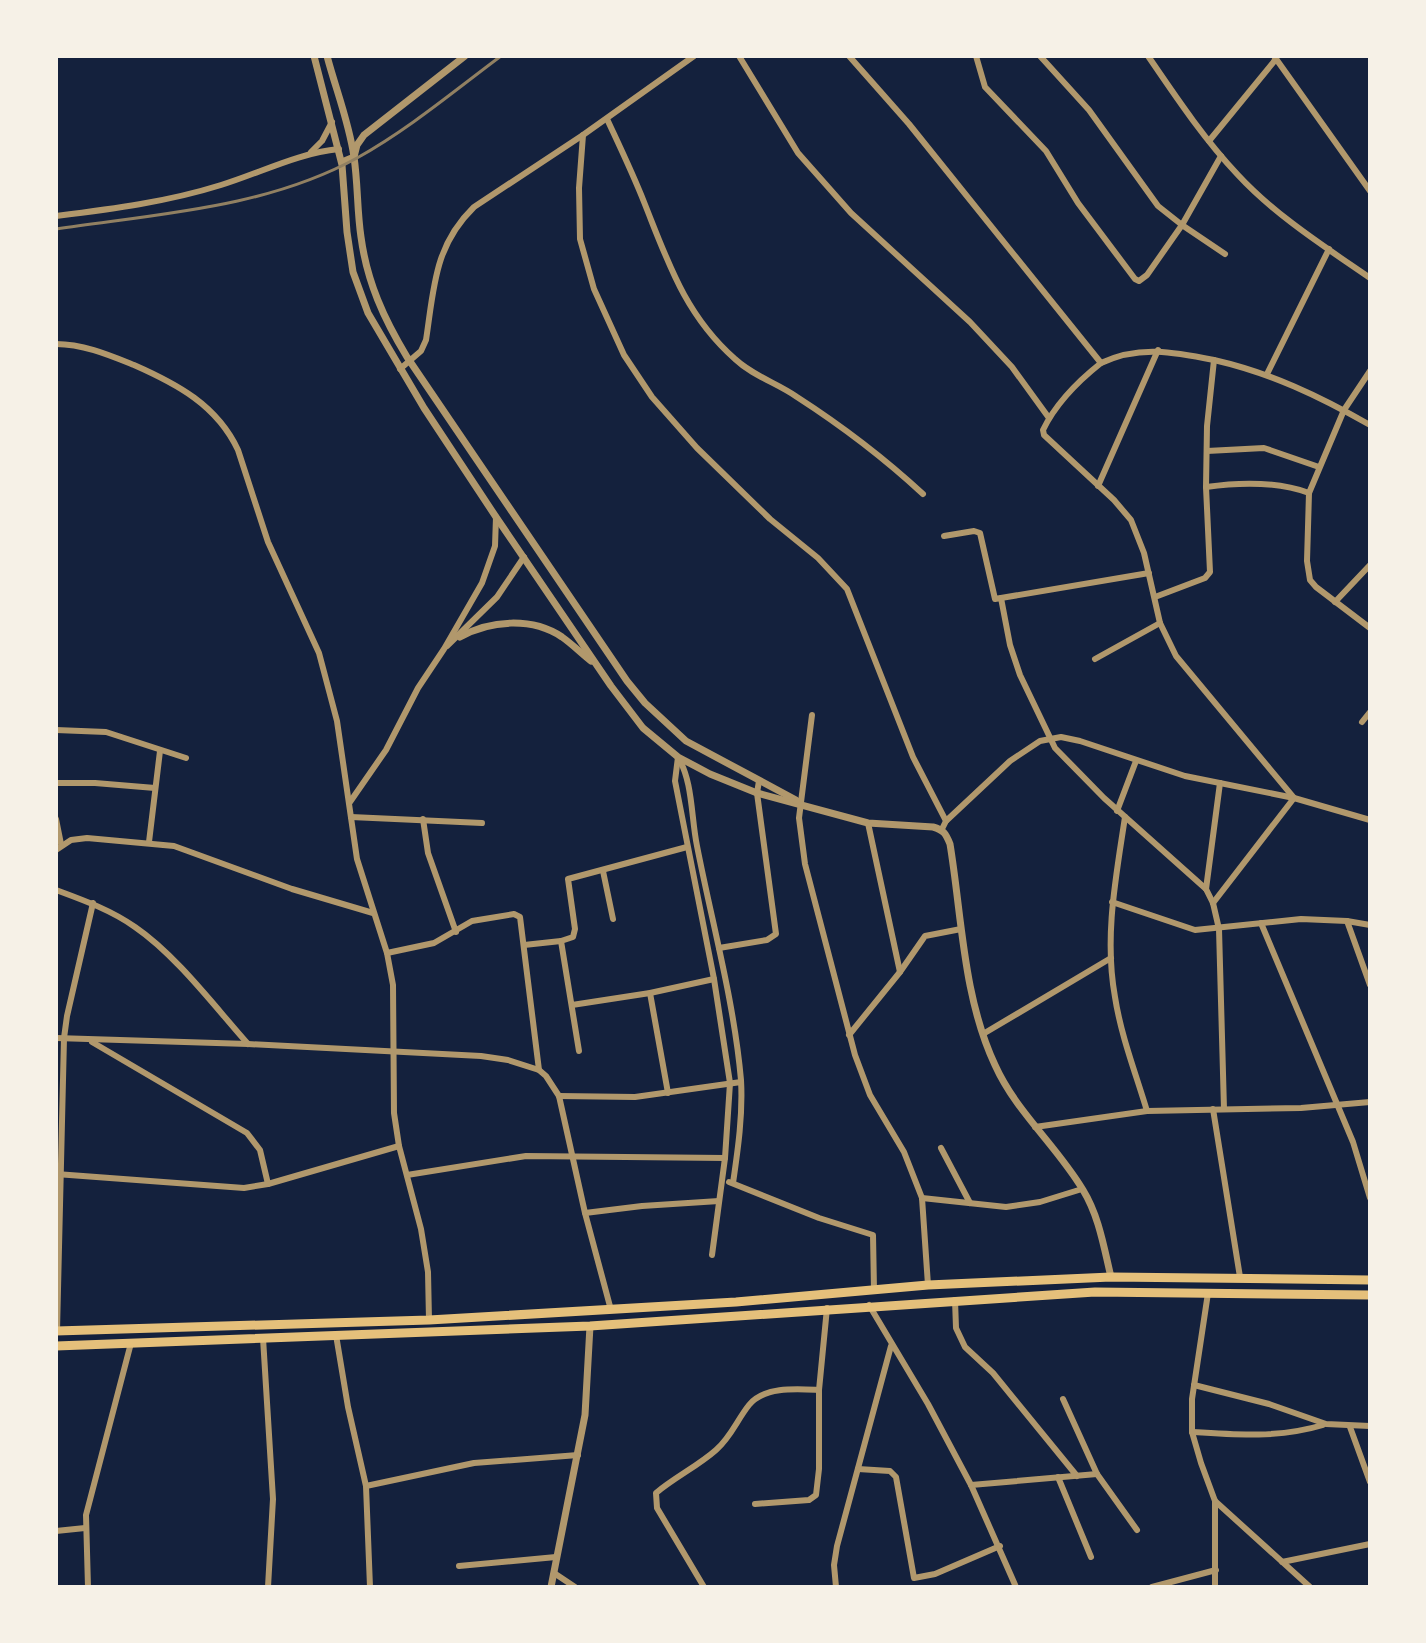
<svg xmlns="http://www.w3.org/2000/svg" width="1426" height="1643" font-family="'PT Sans Narrow',sans-serif">
	<style>
		.lines { fill: none; stroke-linecap: round; stroke-linejoin: round }
		.minor { stroke: #b1986c; stroke-width: 6 }
		.tertiary { stroke: #b1986c; stroke-width: 7 }
		.primary { stroke: #e5c07b; stroke-width: 9 }
		.rail { stroke: #918062; stroke-width: 3 }
	</style>
	<rect width="100%" height="100%" fill="#14213d"/>
	<g class="lines">
		<g class="minor">
			<path d="M739,56L798,153L851,213L970,322L1012,367L1049,418"/>
			<path d="M849,56L909,124L1101,363C1077,382 1056,403 1043,430L1044,435L1114,500L1131,520L1144,553L1160,623L1176,656L1294,798L1213,903"/>
			<path d="M976,56L985,87L1046,151L1078,203L1135,279L1139,281L1147,275L1182,225L1225,254"/>
			<path d="M1040,56L1089,110L1158,206L1182,225L1221,156"/>
			<path d="M1148,56C1176,97 1204,139 1238,175C1275,215 1325,247 1370,278"/>
			<path d="M1274,56L1370,191"/>
			<path d="M607,119C620,147 633,174 644,202C668,262 685,315 735,359C753,376 777,383 797,397C842,426 884,458 923,494"/>
			<path d="M583,135L579,188L580,239L594,289L624,355L652,397L697,448L770,519L818,558L847,589L913,757L946,821"/>
			<path d="M1209,141L1276,59"/>
			<path d="M311,152L322,141L332,122"/>
			<path d="M56,216C112,209 167,202 221,185C260,173 298,153 339,149"/>
			<path d="M56,344C83,344 109,355 134,365C177,384 217,405 238,450L268,542L319,653L337,721L357,859L387,953L393,985L394,1113L399,1146L421,1229L428,1272L429,1320"/>
			<path d="M1214,360C1271,373 1319,396 1370,425"/>
			<path d="M1101,363C1139,345 1174,352 1214,360L1207,426L1206,487L1210,572L1205,578L1155,597"/>
			<path d="M400,369L421,351L426,340C434,288 434,246 474,207L583,135L694,56"/>
			<path d="M1370,371L1344,410L1309,493L1307,561L1310,580L1316,587L1370,628"/>
			<path d="M1267,374L1329,249"/>
			<path d="M1207,451L1264,448L1319,467"/>
			<path d="M1098,486L1158,350"/>
			<path d="M1206,487C1241,482 1276,481 1309,493"/>
			<path d="M944,536L974,531L980,533L995,599L1149,573"/>
			<path d="M1001,598L1010,645L1020,675L1055,748L1104,798L1206,889L1213,903L1219,929L1224,1109"/>
			<path d="M1335,602L1370,565"/>
			<path d="M447,646L497,597L524,557"/>
			<path d="M1095,659L1160,623"/>
			<path d="M812,715L799,818L805,864L855,1055L870,1095L904,1152L922,1198L928,1285"/>
			<path d="M1362,722L1370,712"/>
			<path d="M56,730L106,732L186,758"/>
			<path d="M678,757L675,781L714,979L730,1083L725,1158L712,1255"/>
			<path d="M678,757C693,782 691,817 697,846C712,923 734,1001 741,1080C743,1114 738,1149 733,1183"/>
			<path d="M56,783H95L155,788"/>
			<path d="M350,802L386,750L418,688L444,649L482,583L495,546L496,517"/>
			<path d="M1117,811L1136,761"/>
			<path d="M351,817L482,823"/>
			<path d="M1125,817C1116,877 1104,937 1115,997C1121,1036 1136,1074 1147,1111"/>
			<path d="M56,819L61,844"/>
			<path d="M423,819L428,853L456,932"/>
			<path d="M868,823L900,972"/>
			<path d="M942,829L946,821L1010,761L1040,741L1061,737L1080,741L1185,776L1294,798L1370,820"/>
			<path d="M149,842L160,751"/>
			<path d="M56,850L71,840L87,838L174,846L292,889L373,913"/>
			<path d="M603,871L613,919"/>
			<path d="M1206,889L1220,783"/>
			<path d="M56,890C83,900 111,910 135,927C176,955 215,1007 248,1044"/>
			<path d="M1112,902L1195,930L1301,919L1347,921L1370,925"/>
			<path d="M1347,921L1370,985"/>
			<path d="M1261,923L1353,1142L1370,1198"/>
			<path d="M524,945L561,941"/>
			<path d="M719,948L767,940L776,934L757,793L759,781"/>
			<path d="M387,953L434,943L472,921L514,914L520,917L539,1070"/>
			<path d="M650,993L668,1093"/>
			<path d="M572,1005L650,993L714,979"/>
			<path d="M983,1034L1111,958"/>
			<path d="M849,1035L900,972L925,936L961,929"/>
			<path d="M56,1038L248,1044L481,1056L508,1060L539,1070L546,1076L559,1096L585,1213L611,1310"/>
			<path d="M92,1042L247,1133L260,1150L268,1184"/>
			<path d="M579,1051L561,941L573,937L575,929L568,879L687,847"/>
			<path d="M559,1096L635,1097L741,1082"/>
			<path d="M1213,1109L1240,1277"/>
			<path d="M1035,1127L1147,1111L1301,1108L1370,1102"/>
			<path d="M941,1148L970,1203"/>
			<path d="M56,1174L244,1188L268,1184L399,1146"/>
			<path d="M407,1175L526,1156L725,1158"/>
			<path d="M729,1182L819,1218L873,1235L874,1290"/>
			<path d="M922,1198L1006,1207L1040,1202L1082,1189"/>
			<path d="M585,1213L642,1206L719,1201"/>
			<path d="M1208,1293L1192,1399V1432L1201,1463L1215,1501L1310,1587"/>
			<path d="M955,1300L956,1328L965,1347L993,1373L1077,1476"/>
			<path d="M869,1305L928,1404L971,1485L1016,1587"/>
			<path d="M57,1331L64,1038L67,1016L93,903"/>
			<path d="M336,1335L348,1407L366,1486L370,1587"/>
			<path d="M263,1338L273,1499L268,1587"/>
			<path d="M1194,1385L1269,1404L1326,1424L1370,1426"/>
			<path d="M1063,1399L1097,1474L1137,1530"/>
			<path d="M1350,1427L1370,1482"/>
			<path d="M1192,1432C1237,1435 1280,1438 1323,1425"/>
			<path d="M858,1469L890,1471L896,1477L914,1578L935,1574L1000,1546"/>
			<path d="M1058,1477L1091,1557"/>
			<path d="M971,1485L1097,1474"/>
			<path d="M366,1486L474,1463L578,1455"/>
			<path d="M755,1504L809,1500L816,1495L819,1469V1390L827,1308"/>
			<path d="M56,1531L85,1528"/>
			<path d="M1282,1562L1370,1544"/>
			<path d="M459,1566L556,1557"/>
			<path d="M554,1573L575,1587"/>
			<path d="M88,1587L86,1515L131,1343"/>
			<path d="M704,1587L657,1508L656,1493C675,1477 698,1466 716,1450C731,1437 737,1420 749,1405C764,1386 798,1389 819,1390"/>
			<path d="M836,1587L834,1565L837,1546L891,1346"/>
			<path d="M1152,1587L1216,1570"/>
			<path d="M1215,1587V1501"/>
		</g>
		<g class="tertiary">
			<path d="M314,56L342,165L347,232L353,272L368,313L424,408L496,517L611,686L643,728L678,757L710,774L757,793L868,823L933,827C944,830 946,834 950,844C962,917 963,997 995,1065C1016,1112 1057,1146 1083,1190C1099,1216 1104,1248 1111,1277"/>
			<path d="M327,56C336,90 349,122 354,157C358,184 357,211 361,237C367,282 384,319 407,357L627,681L645,703L686,741L796,800"/>
			<path d="M342,162L354,157L357,145L364,135L465,56"/>
			<path d="M460,637C490,620 532,617 562,637C572,644 582,654 591,661"/>
			<path d="M551,1587L585,1415L590,1326"/>
		</g>
		<g class="primary">
			<path d="M56,1331L429,1320L736,1302L928,1285L1111,1277L1370,1280"/>
			<path d="M56,1346L590,1326L1095,1292L1370,1295"/>
		</g>
		<path class="rail" d="M56,229C157,214 266,208 357,158C409,129 454,91 501,56"/>
	</g>
	<rect width="1426" height="1643" fill="none" stroke="#f6f1e7" stroke-width="116"/>
</svg>
